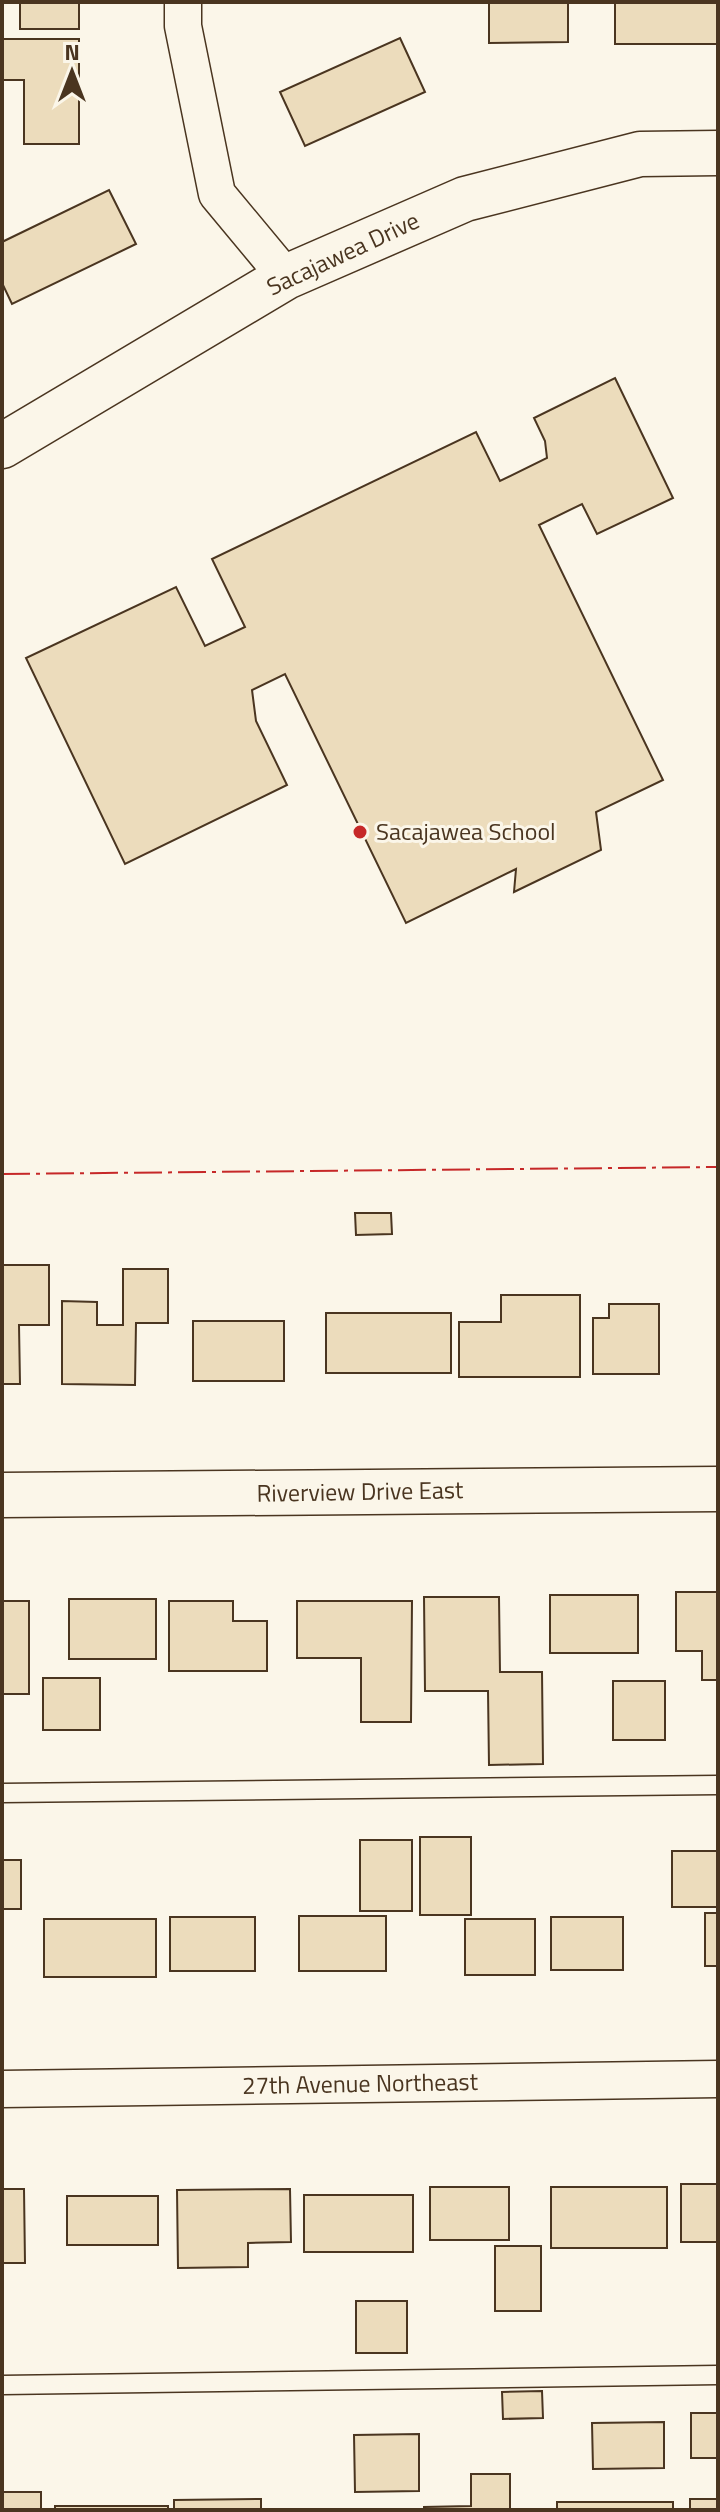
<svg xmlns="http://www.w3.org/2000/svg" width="720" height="2512" font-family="'Titillium Web',sans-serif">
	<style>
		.building { fill: #ecdcbc; stroke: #4a3520; stroke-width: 2 }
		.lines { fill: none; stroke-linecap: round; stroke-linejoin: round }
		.service-casing { stroke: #4a3520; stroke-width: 21 }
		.minor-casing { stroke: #4a3520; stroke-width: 39 }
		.tertiary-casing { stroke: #4a3520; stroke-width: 47 }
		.service { stroke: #fbf6e9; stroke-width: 18 }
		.minor { stroke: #fbf6e9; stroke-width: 36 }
		.tertiary { stroke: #fbf6e9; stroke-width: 44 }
		.power { stroke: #c62828; stroke-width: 2; stroke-dasharray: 28 6 4 6; stroke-linecap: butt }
		.poi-dot { fill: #c62828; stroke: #fbf6e9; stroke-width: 3 }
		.labels { text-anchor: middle; stroke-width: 6; stroke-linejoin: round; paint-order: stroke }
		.street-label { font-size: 24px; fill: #4a3520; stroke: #fbf6e9 }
		.poi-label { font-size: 24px; fill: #4a3520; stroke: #fbf6e9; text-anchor: start }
	</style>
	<rect width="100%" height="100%" fill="#fbf6e9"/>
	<g class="building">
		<rect x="20" y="2" width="59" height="27"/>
		<path d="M489,2H568V42L489,43Z"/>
		<rect x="615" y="2" width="103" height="42"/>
		<path d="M400,38L425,92L305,146L280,92Z"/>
		<path d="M2,39H79V144H24V80H2Z"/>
		<path d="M109,190L136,244L12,304L2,283V242Z"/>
		<path d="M615,378L673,498L597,534L582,504L539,525L663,780L596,812L601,850L514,892L516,869L406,923L285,674L252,690L256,721L287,785L125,864L26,658L176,587L205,646L245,627L212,559L476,432L500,481L547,458L545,441L534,418Z"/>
		<path d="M355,1213H391L392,1234L356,1235Z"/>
		<path d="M2,1265H49V1325H19L20,1384H2Z"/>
		<path d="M123,1269H168V1323H136L135,1385L62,1384V1301L97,1302V1325H123Z"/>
		<path d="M501,1295H580V1377H459V1322H501Z"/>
		<path d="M609,1304H659V1374H593V1318H609Z"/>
		<rect x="326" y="1313" width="125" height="60"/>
		<rect x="193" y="1321" width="91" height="60"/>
		<path d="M676,1592H718V1680H702V1651H676Z"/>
		<rect x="550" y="1595" width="88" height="58"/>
		<path d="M424,1597H499L500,1672H542L543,1764L489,1765L488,1691H425Z"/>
		<rect x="69" y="1599" width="87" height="60"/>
		<rect x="2" y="1601" width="27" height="93"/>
		<path d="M169,1601H233V1621H267V1671H169Z"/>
		<path d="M297,1601H412L411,1722H361V1658H297Z"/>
		<rect x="43" y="1678" width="57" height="52"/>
		<rect x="613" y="1681" width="52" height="59"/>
		<rect x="420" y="1837" width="51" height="78"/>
		<rect x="360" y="1840" width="52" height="71"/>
		<rect x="672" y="1851" width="46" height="56"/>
		<rect x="2" y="1860" width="19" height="49"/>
		<rect x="705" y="1913" width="13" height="53"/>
		<rect x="299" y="1916" width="87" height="55"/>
		<rect x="170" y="1917" width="85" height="54"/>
		<rect x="551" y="1917" width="72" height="53"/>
		<rect x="44" y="1919" width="112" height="58"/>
		<rect x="465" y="1919" width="70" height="56"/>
		<rect x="681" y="2184" width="37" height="58"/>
		<rect x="430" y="2187" width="79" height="53"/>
		<rect x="551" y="2187" width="116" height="61"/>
		<path d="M2,2189H24L25,2263H2Z"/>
		<path d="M290,2189L291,2242L248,2243V2267L178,2268L177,2190Z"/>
		<rect x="304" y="2195" width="109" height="57"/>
		<rect x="67" y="2196" width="91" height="49"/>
		<rect x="495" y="2246" width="46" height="65"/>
		<rect x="356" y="2301" width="51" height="52"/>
		<path d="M542,2391L543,2418L503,2419L502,2392Z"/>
		<rect x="691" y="2413" width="27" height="45"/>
		<path d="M664,2422V2468L593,2469L592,2423Z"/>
		<path d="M419,2434V2491L355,2492L354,2435Z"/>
		<path d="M471,2474H510V2510H424V2507L471,2506Z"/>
		<rect x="2" y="2492" width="39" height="18"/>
		<path d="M261,2499V2510H292H174V2500Z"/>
		<rect x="690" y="2499" width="28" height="11"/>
		<rect x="557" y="2502" width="116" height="8"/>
		<rect x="55" y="2506" width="113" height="4"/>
	</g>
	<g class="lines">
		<defs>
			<g id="service">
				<path d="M2,1793L718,1785"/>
				<path d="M2,2385L718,2375"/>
			</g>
			<g id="minor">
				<path d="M183,2V26L217,194L286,277"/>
				<path d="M2,2089L718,2079"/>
			</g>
			<g id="tertiary">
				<path d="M2,446L286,277L465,199L640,154L718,153"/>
				<path d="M2,1495L718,1489"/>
			</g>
		</defs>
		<use href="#service" class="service-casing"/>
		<use href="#minor" class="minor-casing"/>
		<use href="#tertiary" class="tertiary-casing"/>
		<use href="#service" class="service"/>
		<use href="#minor" class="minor"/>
		<use href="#tertiary" class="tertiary"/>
		<path class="power" d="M2,1174L718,1167"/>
	</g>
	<circle class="poi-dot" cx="360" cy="832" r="8"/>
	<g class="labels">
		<g class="street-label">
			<text transform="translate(343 254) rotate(-25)" y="8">Sacajawea Drive</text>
			<text transform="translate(360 1492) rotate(-1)" y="8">Riverview Drive East</text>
			<text transform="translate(360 2084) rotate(-1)" y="8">27th Avenue Northeast</text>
		</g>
		<g class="poi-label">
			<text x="376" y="840">Sacajawea School</text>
		</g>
	</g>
	<rect width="720" height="2512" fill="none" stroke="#4a3520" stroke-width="8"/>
	<g transform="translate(72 72)" stroke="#fbf6e9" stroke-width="6" paint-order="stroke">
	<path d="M0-6L14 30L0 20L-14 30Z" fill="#4a3520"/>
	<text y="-12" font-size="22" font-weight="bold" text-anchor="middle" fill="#4a3520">N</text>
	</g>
</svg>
